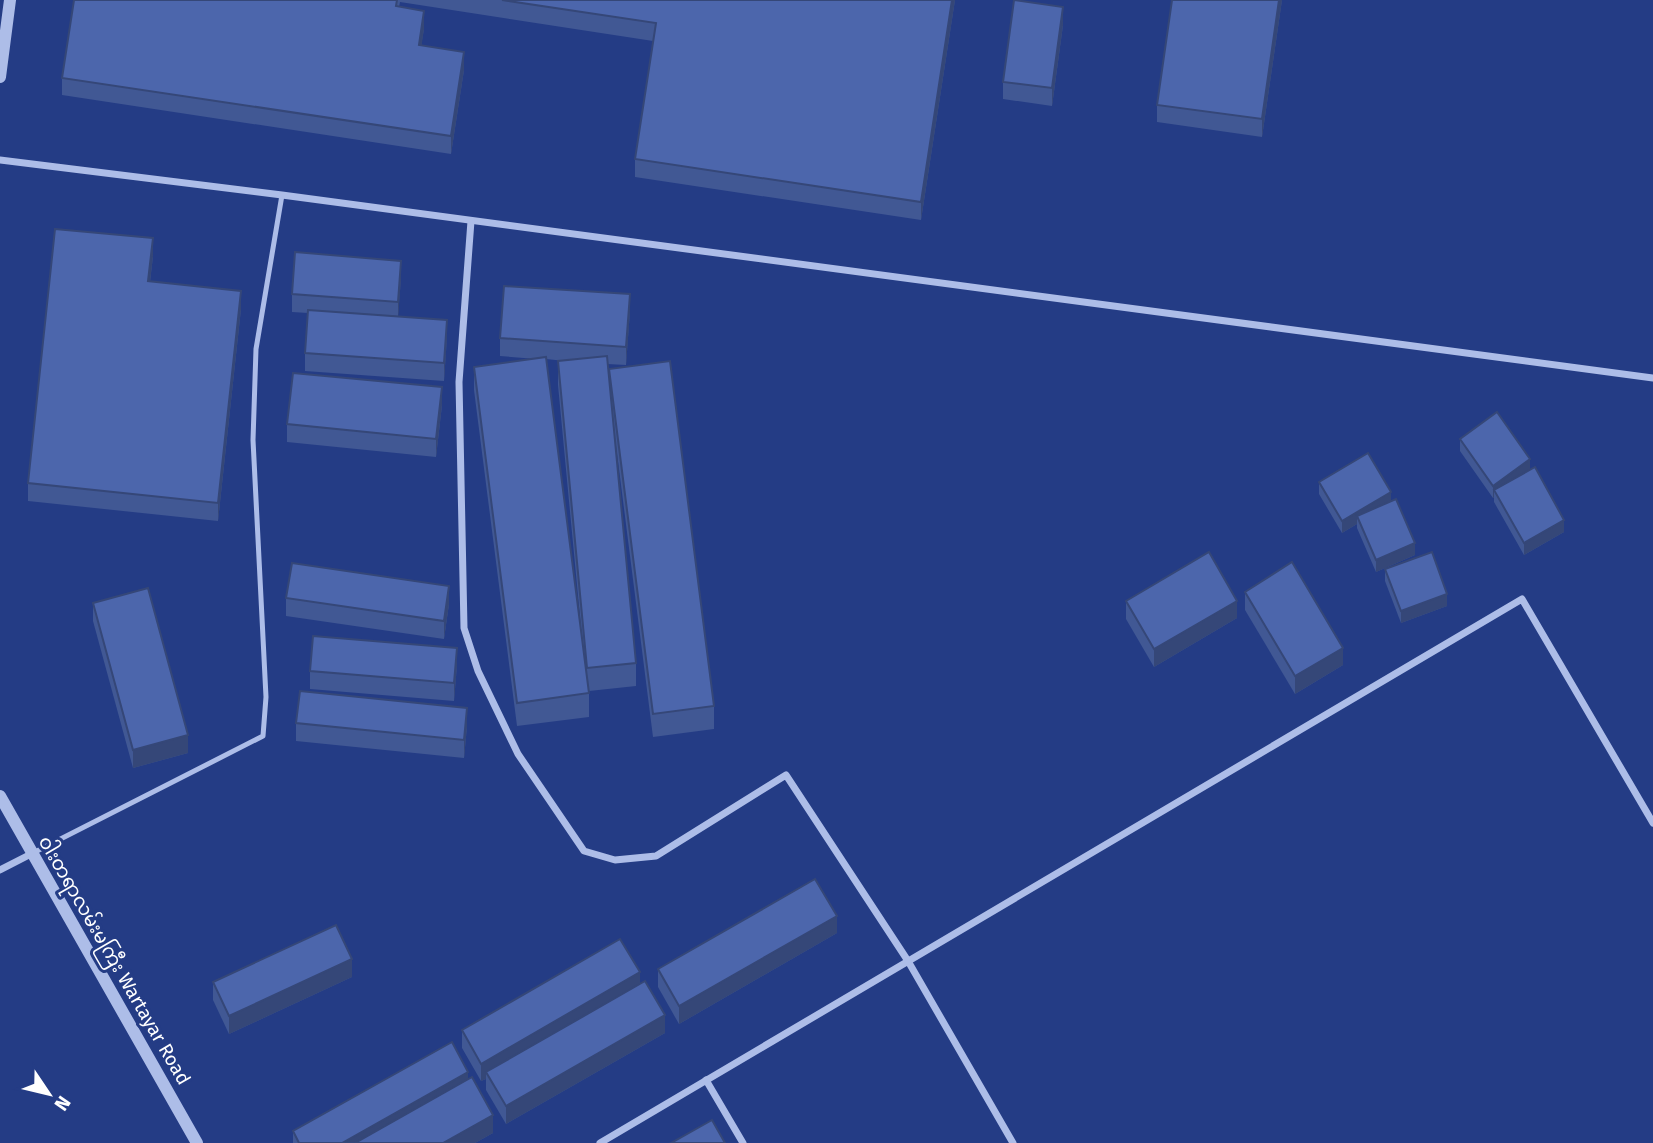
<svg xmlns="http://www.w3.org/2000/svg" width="1653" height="1143" font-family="'Fira Sans','Noto Sans Myanmar',sans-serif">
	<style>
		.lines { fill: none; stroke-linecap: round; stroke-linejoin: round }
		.service { stroke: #adbde8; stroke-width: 5 }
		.minor { stroke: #adbde8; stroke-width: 7 }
		.tertiary { stroke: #adbde8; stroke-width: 12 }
		.wall { fill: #415894; fill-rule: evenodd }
		.shaded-wall { fill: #354778 }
		.building { fill: #4c66ac; stroke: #354778; stroke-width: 2 }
		.labels { text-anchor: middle; stroke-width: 6; stroke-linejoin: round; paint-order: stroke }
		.street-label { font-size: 19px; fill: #fff; stroke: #243c85 }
	</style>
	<rect width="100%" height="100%" fill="#243c85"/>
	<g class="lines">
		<path class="service" d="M33,853L263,736L266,697L253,440L256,349L282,195"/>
		<g class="minor">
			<path d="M0,160L282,195L1653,378"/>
			<path d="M471,221L459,382L464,628L478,671L518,754L584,851L615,860L656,856L786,775L908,961L1013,1143"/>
			<path d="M0,870L33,853"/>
			<path d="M706,1080L743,1143"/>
			<path d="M600,1143L1522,599L1653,823"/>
		</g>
		<g class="tertiary">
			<path d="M0,77L10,0"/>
			<path d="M0,796L197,1143"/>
		</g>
	</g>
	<g class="wall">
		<path d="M74,0H955L921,220L635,177V159L653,41L400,2L399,7L424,29L421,46L464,70L451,154L62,95V78Z"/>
		<path d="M1172,0H1282L1262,137L1157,122V105Z"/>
		<path d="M1063,25L1052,106L1003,99V82Z"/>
		<path d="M153,256L150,282L241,309L218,521L28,501V483Z"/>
		<path d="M401,278L398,316L447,337L444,381L305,371V353L308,313L292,312V294Z"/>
		<path d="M630,311L626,365L607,364L609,385V369L714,706V729L653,737L612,414L636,663V686L589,691V717L517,726L474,390V367L536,359L500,356V338ZM546,359L565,361H558V385L582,638Z"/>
		<path d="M442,405L436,457L287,442V424Z"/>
		<path d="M1460,439L1530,470L1564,532L1524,555L1494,502V497L1493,498L1460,451Z"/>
		<path d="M1319,482L1391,502L1415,555L1376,572L1357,528V524L1342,533L1319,494Z"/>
		<path d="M1385,569L1447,606L1401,623L1385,581Z"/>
		<path d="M1245,592L1343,665L1295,694L1245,610Z"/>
		<path d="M286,598L449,604L444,639L286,616Z"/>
		<path d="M1126,601L1237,618L1154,667L1126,619Z"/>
		<path d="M93,603L188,753L133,768L93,621Z"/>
		<path d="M457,665L454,701L310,689V671Z"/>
		<path d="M296,723L467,726L464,758L296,741Z"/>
		<path d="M837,933L679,1024L658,987V969Z"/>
		<path d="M352,977L229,1034L213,1000V982Z"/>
		<path d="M640,984L665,1033L506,1124L486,1090V1079L481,1081L462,1048V1030Z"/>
		<path d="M468,1080L493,1133L475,1143H293V1131Z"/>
	</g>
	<g class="shaded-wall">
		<path d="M952,0H955L921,220V202Z"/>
		<path d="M1279,0H1282L1262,137V119Z"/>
		<path d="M1063,7V25L1052,106V88Z"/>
		<path d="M424,11V29L419,63V45Z"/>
		<path d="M464,52V70L451,154V136Z"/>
		<path d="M153,238V256L148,299V281Z"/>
		<path d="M401,261V278L398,320V302Z"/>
		<path d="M241,291V309L218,521V503Z"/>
		<path d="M630,294V311L626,365V347Z"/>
		<path d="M447,320V337L444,381V363Z"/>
		<path d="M442,387V405L436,457V439Z"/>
		<path d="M1530,459V472L1494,490V497L1493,498V486Z"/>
		<path d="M1391,492V504L1357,516V524L1342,533V521Z"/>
		<path d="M1564,520V532L1524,555V543Z"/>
		<path d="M1415,543V555L1376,572V560Z"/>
		<path d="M449,586V604L444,639V621Z"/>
		<path d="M1447,594V606L1401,623V611Z"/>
		<path d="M1237,601V618L1154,667V649Z"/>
		<path d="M457,648V665L454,701V683Z"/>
		<path d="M1343,648V665L1295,694V676Z"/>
		<path d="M467,708V726L464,758V740Z"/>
		<path d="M188,735V753L133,768V750Z"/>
		<path d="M837,916V933L679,1024V1006Z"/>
		<path d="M352,959V977L229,1034V1016Z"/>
		<path d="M640,972V990L486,1072V1079L481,1081V1064Z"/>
		<path d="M665,1015V1033L506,1124V1106Z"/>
		<path d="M468,1072V1090L373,1143H342Z"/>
		<path d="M493,1115V1133L475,1143H443Z"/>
	</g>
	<g class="building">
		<path d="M74,0H397L396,6L424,11L419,45L464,52L451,136L62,78Z"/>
		<path d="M502,0H952L921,202L635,159L656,23Z"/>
		<path d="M1014,0L1063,7L1052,88L1003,82Z"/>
		<path d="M1172,0H1279L1262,119L1157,105Z"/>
		<path d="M55,229L153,238L148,281L241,291L218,503L28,483Z"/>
		<path d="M295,252L401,261L398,302L292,294Z"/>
		<path d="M504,286L630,294L626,347L500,338Z"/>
		<path d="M308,310L447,320L444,363L305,353Z"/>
		<path d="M607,356L636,663L587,668L558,361Z"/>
		<path d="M546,357L589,693L517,703L474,367Z"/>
		<path d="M670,361L714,706L653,714L609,369Z"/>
		<path d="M293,373L442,387L436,439L287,424Z"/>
		<path d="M1497,412L1530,459L1493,486L1460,439Z"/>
		<path d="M1368,453L1391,492L1342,521L1319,482Z"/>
		<path d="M1535,467L1564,520L1524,543L1494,490Z"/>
		<path d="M1396,499L1415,543L1376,560L1357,516Z"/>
		<path d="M1209,552L1237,601L1154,649L1126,601Z"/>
		<path d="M1432,552L1447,594L1401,611L1385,569Z"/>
		<path d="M1292,562L1343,648L1295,676L1245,592Z"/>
		<path d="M292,563L449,586L444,621L286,598Z"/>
		<path d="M148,588L188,735L133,750L93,603Z"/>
		<path d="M313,636L457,648L454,683L310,671Z"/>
		<path d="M300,691L467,708L464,740L296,723Z"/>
		<path d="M815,879L837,916L679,1006L658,969Z"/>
		<path d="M336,925L352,959L229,1016L213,982Z"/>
		<path d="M620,939L640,972L481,1064L462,1030Z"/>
		<path d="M645,981L665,1015L506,1106L486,1072Z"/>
		<path d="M452,1042L468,1072L342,1143H299L293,1131Z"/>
		<path d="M472,1077L493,1115L443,1143H355Z"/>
		<path d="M712,1120L725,1143H671Z"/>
	</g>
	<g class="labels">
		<g class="street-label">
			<text transform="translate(115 960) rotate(60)" y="7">ဝါးတရာလမ်းမကြီး Wartayar Road</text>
		</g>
	</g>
	<g transform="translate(49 1094) rotate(125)" stroke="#243c85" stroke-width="5" paint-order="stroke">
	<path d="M0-5L12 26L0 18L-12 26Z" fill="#ffffff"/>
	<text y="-10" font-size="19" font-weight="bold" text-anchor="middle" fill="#ffffff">N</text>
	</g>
</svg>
